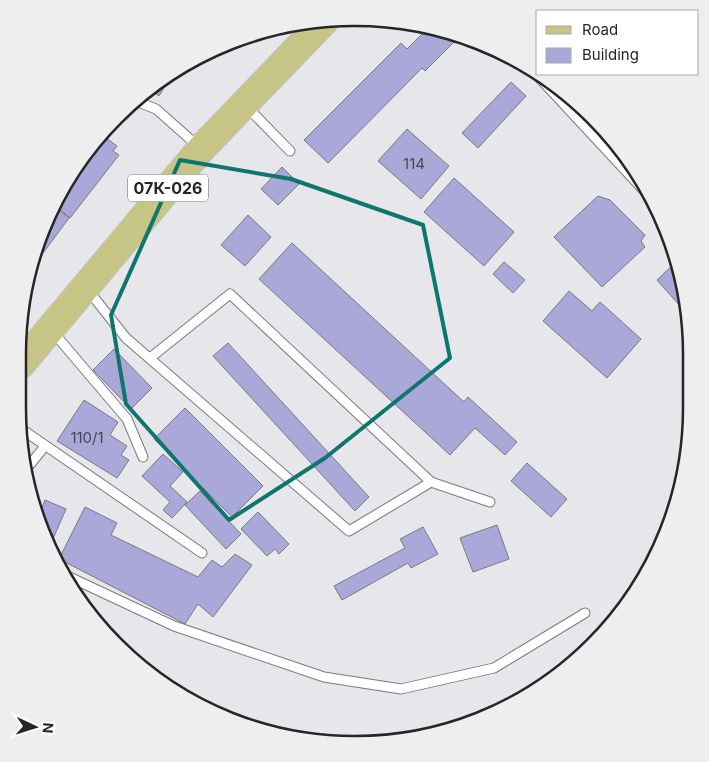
<svg xmlns="http://www.w3.org/2000/svg" width="709" height="762" font-family="Inter,sans-serif">
	<style>
		.building { fill: #a9a8d9; stroke: #79797d }
		.lines { fill: none; stroke-linecap: round; stroke-linejoin: round }
		.lane-casing { stroke: #7a7a7e; stroke-width: 11 }
		.primary-casing { stroke: #c2c2c3; stroke-width: 30 }
		.lane { stroke: #fff; stroke-width: 9 }
		.primary { stroke: #c7c586; stroke-width: 28 }
		.marked { fill: none; stroke: #0f766e; stroke-width: 4; stroke-linejoin: round }
		.labels { text-anchor: middle; stroke-width: 5; stroke-linejoin: round; paint-order: stroke }
		.number-label { font-size: 15px; fill: #474654 }
		.shield { fill: #fff; stroke: #676768; stroke-width: 1 }
		.shield-label { font-size: 16px; font-weight: bold; fill: #262628 }
		.rim { fill: none; stroke: #262628; stroke-width: 2.5 }
	</style>
	<rect width="100%" height="100%" fill="#e6e6eb"/>
	<g class="building">
		<path d="M429,27L460,36L425,71L422,68L328,163L304,140L401,43L407,49Z"/>
		<path d="M174,71L159,96L149,89Z"/>
		<path d="M511,82L526,96L478,148L462,133Z"/>
		<path d="M407,129L449,166L421,199L378,161Z"/>
		<path d="M102,135L117,146L113,151L119,155L70,218L53,204Z"/>
		<path d="M282,167L299,184L278,205L261,189Z"/>
		<path d="M454,178L514,232L484,266L424,212Z"/>
		<path d="M598,196L610,200L645,235L641,241L645,247L602,287L554,237Z"/>
		<path d="M52,205L69,218L29,272V267Z"/>
		<path d="M248,215L271,237L245,266L221,245Z"/>
		<path d="M292,243L464,402L468,397L517,442L505,455L475,428L450,455L259,279Z"/>
		<path d="M677,261L689,310L688,315L657,280Z"/>
		<path d="M504,262L525,280L513,293L493,274Z"/>
		<path d="M569,291L592,311L600,302L641,339L607,378L543,321Z"/>
		<path d="M228,343L369,497L355,511L213,356Z"/>
		<path d="M114,349L152,388L131,409L93,370Z"/>
		<path d="M84,400L118,422L110,435L127,446L121,455L129,460L117,478L57,441Z"/>
		<path d="M185,408L263,486L232,517L154,439Z"/>
		<path d="M163,454L183,472L170,486L187,502L172,518L163,510L170,502L142,476Z"/>
		<path d="M527,463L567,499L551,517L511,481Z"/>
		<path d="M200,491L241,534L226,549L185,505Z"/>
		<path d="M45,500L66,509L49,548L39,516Z"/>
		<path d="M85,507L117,523L111,535L198,577L212,560L222,567L235,554L252,565L213,617L198,604L185,624L59,559Z"/>
		<path d="M258,512L289,544L279,554L275,549L267,556L241,529Z"/>
		<path d="M497,525L509,559L473,572L460,538Z"/>
		<path d="M423,527L438,554L411,568L408,563L342,600L334,586L405,548L400,539Z"/>
	</g>
	<g class="lines">
		<defs>
			<g id="lane">
				<path d="M533,71L651,198"/>
				<path d="M133,100L156,109L199,147"/>
				<path d="M247,107L290,151"/>
				<path d="M88,290L126,338L349,531L431,482L230,294L150,358"/>
				<path d="M53,332L127,419L143,457"/>
				<path d="M20,428L202,553"/>
				<path d="M24,472L45,446"/>
				<path d="M431,482L490,502"/>
				<path d="M63,574L174,626L324,677L401,689L494,668L585,613"/>
			</g>
			<path id="primary" d="M21,364L201,149L325,20"/>
		</defs>
		<use href="#lane" class="lane-casing"/>
		<use href="#primary" class="primary-casing"/>
		<use href="#lane" class="lane"/>
		<use href="#primary" class="primary"/>
	</g>
	<path class="marked" d="M180,160L291,179L423,225L450,358L325,458L229,520L126,404L111,315Z"/>
	<g class="labels">
		<g class="number-label">
			<text x="414" y="169">114</text>
			<text x="87" y="443">110/1</text>
		</g>
		<rect class="shield" x="128" y="174.5" width="80" height="27" rx="4"/>
		<g class="shield-label">
			<text x="168" y="194">07К-026</text>
		</g>
	</g>
	<path d="M0 0H709V762H0ZM354 26H355A328 328 0 0 1 683 354V408A328 328 0 0 1 355 736H354A328 328 0 0 1 26 408V354A328 328 0 0 1 354 26Z" fill="#eee" fill-rule="evenodd"/>
	<path class="rim" d="M354 26H355A328 328 0 0 1 683 354V408A328 328 0 0 1 355 736H354A328 328 0 0 1 26 408V354A328 328 0 0 1 354 26Z"/>
	<rect x="536" y="10" width="162" height="65" fill="#ffffff" stroke="#a8a8a9"/>
	<rect x="546" y="26" width="25" height="8" fill="#c7c586" stroke="#a8a8a9"/>
	<text x="582" y="35" font-size="15" fill="#262628">Road</text>
	<rect x="546" y="48" width="25" height="15" fill="#a9a8d9" stroke="#a8a8a9"/>
	<text x="582" y="60" font-size="15" fill="#262628">Building</text>
	<g transform="translate(35 727) rotate(94)" stroke="#ffffff" stroke-width="4" paint-order="stroke">
	<path d="M0-4L9 19L0 12L-9 19Z" fill="#262628"/>
	<text y="-8" font-size="14" font-weight="bold" text-anchor="middle" fill="#262628">N</text>
	</g>
</svg>
